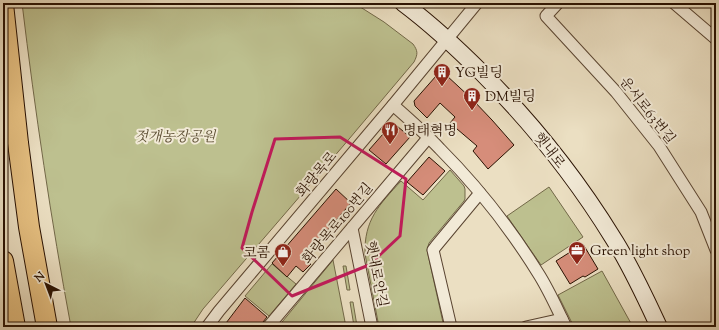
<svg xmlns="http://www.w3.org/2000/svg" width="719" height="330" font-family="'Sorts Mill Goudy','Noto Serif KR',serif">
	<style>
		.green { fill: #bdc08f; stroke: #726848 }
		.building { fill: #d68d7a; stroke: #281001 }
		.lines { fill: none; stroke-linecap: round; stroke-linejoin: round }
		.minor-casing { stroke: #594431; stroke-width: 13 }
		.secondary-casing { stroke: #281001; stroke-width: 18 }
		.motorway-casing { stroke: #281001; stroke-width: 22 }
		.minor { stroke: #f2ead7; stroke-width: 11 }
		.secondary { stroke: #f2ead7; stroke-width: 16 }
		.motorway { stroke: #e6c081; stroke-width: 20 }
		.marked { fill: none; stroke: #c2185b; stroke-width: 3; stroke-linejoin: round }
		.labels { text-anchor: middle; stroke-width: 4; stroke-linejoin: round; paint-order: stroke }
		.poi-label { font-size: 14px; fill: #281001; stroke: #f2ead7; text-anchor: start }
		.street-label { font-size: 14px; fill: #281001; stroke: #f2ead7 }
		.park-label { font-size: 14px; font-style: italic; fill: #5c4e33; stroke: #f2ead7 }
	</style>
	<rect width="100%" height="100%" fill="#ebdfc2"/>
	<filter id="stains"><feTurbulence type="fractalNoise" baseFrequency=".005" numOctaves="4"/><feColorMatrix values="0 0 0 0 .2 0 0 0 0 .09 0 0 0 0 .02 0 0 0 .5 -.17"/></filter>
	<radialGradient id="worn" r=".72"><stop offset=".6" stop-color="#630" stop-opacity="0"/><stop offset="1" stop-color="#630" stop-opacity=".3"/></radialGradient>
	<g class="green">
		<path d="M22,3H354L384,22L413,44C418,51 418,54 414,62L344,145L203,309L191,327H71C51,220 35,111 22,3Z"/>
		<path d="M450,170L464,186L465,189V199L464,201L429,243L427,250L444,327H379L365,254C364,220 379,205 401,181L423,200Z"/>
		<path d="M549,187L583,237L541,265L507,216Z"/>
		<path d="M333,260L346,327H278Z"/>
		<path d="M272,264L296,284L269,316L245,296Z"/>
		<path d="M343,266H346L350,290H347Z"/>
		<path d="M602,271L633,327H574L558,295Z"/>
		<path d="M350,302H353L357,326H354Z"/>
	</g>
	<g class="building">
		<path d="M446,75L472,99L492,120L514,145L488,169L473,151L477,146L450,123L455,117L440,103L427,118L415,106L414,101L436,76Z"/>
		<path d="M390,126H397L410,137L386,164L369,150Z"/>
		<path d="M429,157L445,171L423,195L407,182Z"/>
		<path d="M336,189L351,203L304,257L311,264L303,272L296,266L287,277L272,263Z"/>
		<path d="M583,244L598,269L585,277L583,276L570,284L556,261Z"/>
		<path d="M245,298L267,317L259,327H223Z"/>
	</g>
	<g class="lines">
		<defs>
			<g id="minor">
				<path d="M558,3L546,16L616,92L659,146L701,212L716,250"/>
				<path d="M674,3L716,39"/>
				<path d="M393,105C409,119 425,133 440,149C477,186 510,228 538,273C549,290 557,309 566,327"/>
				<path d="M352,228L372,327"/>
				<path d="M207,327L219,311L393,105L477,3"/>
				<path d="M268,327L428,138"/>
				<path d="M451,327L433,250L436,246L480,193"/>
				<path d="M526,327L562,319"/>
			</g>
			<path id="secondary" d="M403,3C431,24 457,48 482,73C532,123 576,178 613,238C631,266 645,297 659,327"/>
			<g id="motorway">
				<path d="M3,4L18,143L29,227L47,327"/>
				<path d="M3,261L15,327"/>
			</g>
		</defs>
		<use href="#minor" class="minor-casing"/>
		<use href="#secondary" class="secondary-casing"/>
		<use href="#motorway" class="motorway-casing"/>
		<use href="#minor" class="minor"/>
		<use href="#secondary" class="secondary"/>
		<use href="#motorway" class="motorway"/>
	</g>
	<path class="marked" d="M340,137L406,179L400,236L369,265L292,296L242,248L252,212L275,139Z"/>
	<defs>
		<symbol id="building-pin" viewBox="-11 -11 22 30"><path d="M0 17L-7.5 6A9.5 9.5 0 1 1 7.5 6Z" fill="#8f2418" stroke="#f2ead7"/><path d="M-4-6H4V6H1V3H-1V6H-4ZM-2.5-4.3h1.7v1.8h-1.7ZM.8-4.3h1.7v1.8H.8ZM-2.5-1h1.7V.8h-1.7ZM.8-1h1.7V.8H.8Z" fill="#fff"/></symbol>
		<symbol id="restaurant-pin" viewBox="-11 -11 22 30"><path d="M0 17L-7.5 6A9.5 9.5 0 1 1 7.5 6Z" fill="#8f2418" stroke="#f2ead7"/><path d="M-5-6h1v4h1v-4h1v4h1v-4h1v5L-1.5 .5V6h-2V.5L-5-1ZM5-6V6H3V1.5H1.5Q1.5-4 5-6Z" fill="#fff"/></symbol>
		<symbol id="office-pin" viewBox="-11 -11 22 30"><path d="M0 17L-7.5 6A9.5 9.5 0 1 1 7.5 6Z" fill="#8f2418" stroke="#f2ead7"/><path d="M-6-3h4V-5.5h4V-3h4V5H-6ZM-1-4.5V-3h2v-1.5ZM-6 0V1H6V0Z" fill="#fff"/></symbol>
		<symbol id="shop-pin" viewBox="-11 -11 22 30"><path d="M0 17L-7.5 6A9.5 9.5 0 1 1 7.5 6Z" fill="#8f2418" stroke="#f2ead7"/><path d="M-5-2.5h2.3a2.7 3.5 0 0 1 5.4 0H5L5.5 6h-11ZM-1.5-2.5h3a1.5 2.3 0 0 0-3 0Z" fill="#fff"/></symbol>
	</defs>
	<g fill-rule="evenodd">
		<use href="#building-pin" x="432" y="62" width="20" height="27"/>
		<use href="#building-pin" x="462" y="86" width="20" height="27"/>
		<use href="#restaurant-pin" x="380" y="120" width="20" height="27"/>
		<use href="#office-pin" x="567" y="240" width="20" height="27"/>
		<use href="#shop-pin" x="273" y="242" width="20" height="27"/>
	</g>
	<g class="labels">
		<g class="poi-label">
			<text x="455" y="77">YG빌딩</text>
			<text x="485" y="101">DM빌딩</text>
			<text x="403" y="135">명태혁명</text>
			<text x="590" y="255">Green light shop</text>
			<text x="270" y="257" text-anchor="end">코콤</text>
		</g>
		<g class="street-label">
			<text transform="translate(648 110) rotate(52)" y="5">운서로63번길</text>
			<text transform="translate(550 150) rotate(52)" y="5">햇내로</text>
			<text transform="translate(316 174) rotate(-50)" y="5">화랑목로</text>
			<text transform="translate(337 223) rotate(-50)" y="5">화랑목로100번길</text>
			<text transform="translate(377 274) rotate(79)" y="5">햇내로안길</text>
		</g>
		<g class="park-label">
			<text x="175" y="141">젓개농장공원</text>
		</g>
	</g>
	<rect width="719" height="330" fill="none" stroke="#ebdfc2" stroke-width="16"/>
	<rect x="4" y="4" width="711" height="322" fill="none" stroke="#281001" stroke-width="2"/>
	<rect x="8" y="8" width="703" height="314" fill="none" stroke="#281001"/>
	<g transform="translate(46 284) rotate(318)" stroke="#f2ead7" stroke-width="3" paint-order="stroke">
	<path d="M0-3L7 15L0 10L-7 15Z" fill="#281001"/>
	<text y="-6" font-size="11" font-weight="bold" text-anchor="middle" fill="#281001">N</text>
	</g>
	<rect width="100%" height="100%" filter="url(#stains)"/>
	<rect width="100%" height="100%" fill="url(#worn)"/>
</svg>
